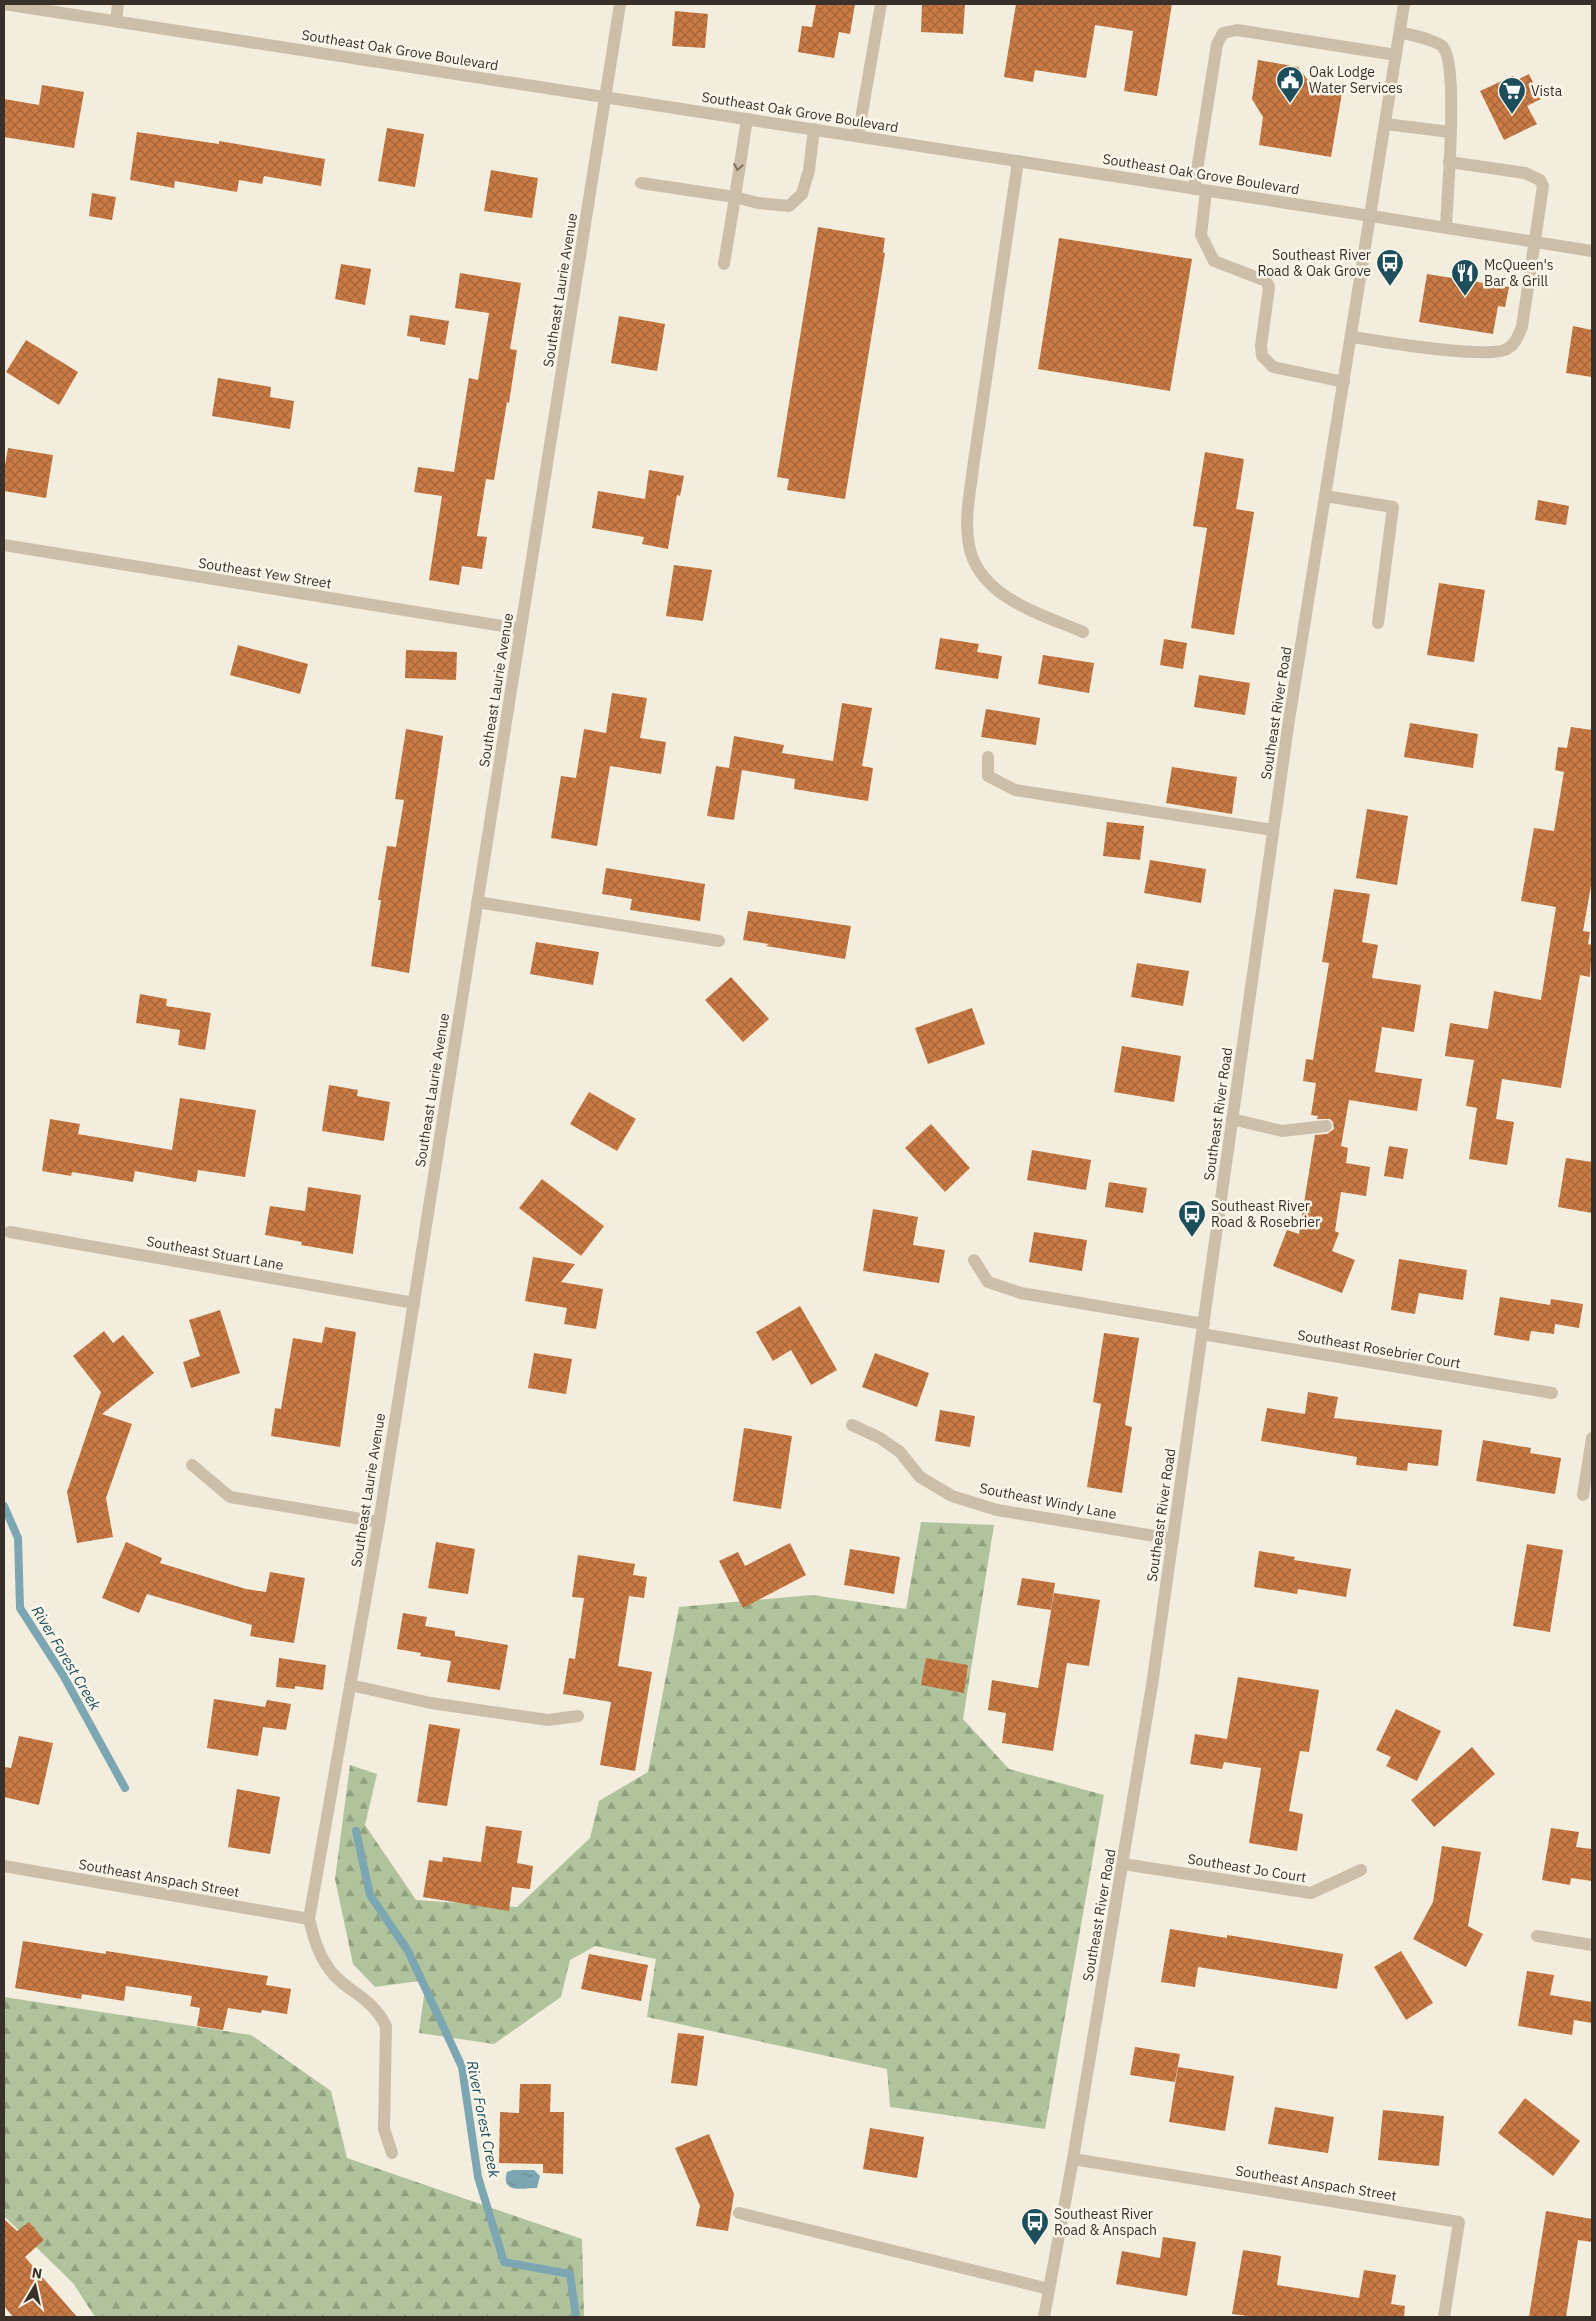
<svg xmlns="http://www.w3.org/2000/svg" width="1596" height="2321" font-family="'IBM Plex Sans',sans-serif">
	<style>
		.forest { fill: url(#forest-firs) }
		.water { fill: url(#water-ripples) }
		.lines { fill: none; stroke-linecap: round; stroke-linejoin: round }
		.stream { stroke: #7ba6b2; stroke-width: 8 }
		.building { fill: url(#building-cross-hatch) }
		.service { stroke: #ccbfa9; stroke-width: 12 }
		.minor { stroke: #ccbfa9; stroke-width: 12 }
		.tertiary { stroke: #ccbfa9; stroke-width: 12 }
		.oneway { stroke: #7b7163 }
		.labels { text-anchor: middle; stroke-width: 5; stroke-linejoin: round; paint-order: stroke }
		.street-label { font-size: 14px; fill: #393129; stroke: #fbf6ea }
		.poi-label { font-size: 14px; fill: #393129; stroke: #fbf6ea; text-anchor: start }
		.water-label { font-size: 15px; font-style: italic; fill: #1c4e5c; stroke: #fbf6ea }
	</style>
	<defs>
		<pattern id="forest-firs" width="22" height="20" patternUnits="userSpaceOnUse" patternTransform="scale(1.25)"><rect width="22" height="20" fill="#b0c39c"/><path d="M5 1l3.5 6h-7zM16 11l3.5 6h-7z" fill="#909f7f"/></pattern>
		<pattern id="water-ripples" width="26" height="14" patternUnits="userSpaceOnUse" patternTransform="scale(1.25)"><rect width="26" height="14" fill="#7ba6b2"/><path d="M2 4q2-2 4 0t4 0M15 11q2-2 4 0t4 0" fill="none" stroke="#668891"/></pattern>
		<pattern id="building-cross-hatch" width="8" height="8" patternUnits="userSpaceOnUse" patternTransform="scale(1.25)"><rect width="8" height="8" fill="#ca7b45"/><path d="M0 0l8 8M0 8l8-8" fill="none" stroke="#a5653a"/></pattern>
	</defs>
	<rect width="100%" height="100%" fill="#f3eddd"/>
	<g class="forest">
		<path d="M921,1522L994,1525L963,1719L1009,1769L1104,1795L1045,2129L890,2107L887,2069L647,2017L656,1959L595,1946L570,1960L561,1997L494,2044L419,2033L426,1980L375,1987L353,1964L335,1879L350,1765L377,1774L365,1825L416,1900L517,1907L590,1838L599,1801L648,1772L679,1607L812,1595L906,1609Z"/>
		<path d="M4,1997L251,2035L331,2091L347,2158L582,2239L584,2317H95L73,2283L4,2216Z"/>
	</g>
	<path class="water" d="M513,2170H534L540,2176L537,2188C523,2188 500,2194 507,2172Z"/>
	<g class="lines">
		<g class="stream">
			<path d="M4,1506L18,1538L20,1608L63,1675L125,1788"/>
			<path d="M356,1831L370,1895L408,1951L462,2067L478,2177L504,2262L570,2274L576,2317"/>
		</g>
	</g>
	<g class="building">
		<path d="M816,4H855L850,34L839,32L834,58L798,52L802,26L812,27Z"/>
		<path d="M922,4H965L963,34L921,32Z"/>
		<path d="M1016,4H1172L1157,96L1124,91L1133,31L1095,25L1086,78L1035,70L1033,82L1004,77Z"/>
		<path d="M675,11L708,14L705,48L672,46Z"/>
		<path d="M1258,60L1298,67L1314,88L1342,93L1331,157L1259,145L1263,117L1252,99Z"/>
		<path d="M1529,74L1541,99L1527,106L1537,124L1504,140L1480,91L1513,76L1515,81Z"/>
		<path d="M42,85L84,92L74,148L4,137V99L39,105Z"/>
		<path d="M387,128L424,134L415,187L378,181Z"/>
		<path d="M137,132L219,144V141L325,159L321,186L264,176L262,184L239,180L237,192L175,181L174,188L130,180Z"/>
		<path d="M491,170L538,178L532,218L484,211Z"/>
		<path d="M92,193L116,197L112,220L89,216Z"/>
		<path d="M818,227L885,238L883,253H885L845,499L787,490L789,479L777,477Z"/>
		<path d="M1059,238L1192,259L1170,391L1038,369Z"/>
		<path d="M341,264L371,269L365,305L335,299Z"/>
		<path d="M460,273L521,283L510,349L517,350L509,403L507,402L494,480L486,479L477,536L487,537L482,569L462,566L459,585L429,580L442,496L414,492L418,467L454,472L469,378L478,380L489,313L455,308Z"/>
		<path d="M1427,274L1509,287L1505,307L1498,306L1493,334L1419,322Z"/>
		<path d="M410,315L449,321L445,345L420,341V338L407,336Z"/>
		<path d="M619,316L665,324L657,371L611,363Z"/>
		<path d="M1573,326L1592,330V377L1566,373Z"/>
		<path d="M26,340L78,372L59,405L6,372Z"/>
		<path d="M218,378L271,387L270,397L294,401L290,429L212,416Z"/>
		<path d="M8,448L53,455L46,498L4,491V471Z"/>
		<path d="M1205,452L1244,459L1236,509L1254,512L1234,635L1191,628L1207,528L1193,526Z"/>
		<path d="M649,470L684,476L680,496L677,495L668,549L642,544L644,537L592,528L598,491L645,499Z"/>
		<path d="M1538,500L1569,506L1566,525L1535,520Z"/>
		<path d="M674,565L712,570L703,621L666,616Z"/>
		<path d="M1439,583L1485,590L1474,662L1427,655Z"/>
		<path d="M940,638L979,644L977,652L1002,656L998,679L935,669Z"/>
		<path d="M1164,639L1187,643L1183,669L1160,665Z"/>
		<path d="M238,645L308,664L300,694L230,675Z"/>
		<path d="M406,650L457,652L456,680L405,678Z"/>
		<path d="M1043,655L1094,663L1089,693L1038,684Z"/>
		<path d="M1199,675L1250,683L1245,715L1194,707Z"/>
		<path d="M612,693L647,698L640,738L666,742L661,774L610,766L597,846L551,838L561,776L576,778L584,729L606,733Z"/>
		<path d="M842,703L872,708L862,766L873,768L868,801L794,789L795,779L729,768L734,736L784,745L782,753L833,761Z"/>
		<path d="M986,709L1040,718L1036,745L981,737Z"/>
		<path d="M1410,723L1478,734L1473,768L1404,757Z"/>
		<path d="M1571,727L1592,730V880L1583,931L1590,932L1588,944L1592,945L1590,977L1580,975L1561,1088L1502,1079L1496,1119L1514,1122L1507,1165L1469,1159L1477,1108L1466,1106L1474,1060L1445,1056L1450,1023L1488,1029L1494,991L1541,1000L1556,907L1521,901L1534,828L1554,831L1564,772L1555,770L1558,747L1567,748Z"/>
		<path d="M406,729L443,736L409,973L371,966L381,900H378L387,846L396,847L404,800L395,799Z"/>
		<path d="M716,766L742,770L734,820L707,816Z"/>
		<path d="M1172,767L1237,777L1232,814L1166,803Z"/>
		<path d="M1367,809L1408,816L1397,885L1356,878Z"/>
		<path d="M1107,822L1144,826L1140,860L1103,856Z"/>
		<path d="M1150,860L1206,869L1201,903L1144,893Z"/>
		<path d="M606,868L705,884L700,921L630,910L632,899L602,894Z"/>
		<path d="M1334,889L1370,894L1362,942L1378,945L1372,978L1421,985L1414,1032L1382,1027L1375,1072L1422,1079L1417,1111L1349,1100L1341,1146L1348,1148L1346,1163L1370,1167L1366,1196L1341,1192L1335,1231L1339,1233L1332,1251L1355,1260L1342,1293L1273,1266L1287,1230L1299,1234L1315,1135L1327,1134L1334,1129L1333,1122L1330,1119H1317L1318,1116L1311,1115L1316,1083L1303,1081L1306,1059L1313,1060L1329,963L1322,962Z"/>
		<path d="M748,911L851,926L845,959L766,946L769,944L743,940Z"/>
		<path d="M536,942L599,952L593,985L530,974Z"/>
		<path d="M1137,963L1189,971L1183,1006L1131,997Z"/>
		<path d="M731,977L769,1019L743,1042L705,1000Z"/>
		<path d="M140,994L167,999L166,1006L211,1013L205,1050L178,1045L180,1030L136,1023Z"/>
		<path d="M972,1008L985,1044L928,1064L915,1028Z"/>
		<path d="M1122,1046L1181,1056L1174,1102L1114,1092Z"/>
		<path d="M329,1085L358,1090L357,1096L390,1102L384,1141L322,1131Z"/>
		<path d="M589,1092L636,1119L617,1151L570,1124Z"/>
		<path d="M180,1098L256,1110L245,1177L198,1170L196,1182L135,1171L133,1182L72,1172L71,1176L42,1171L50,1119L80,1124L78,1134L172,1150Z"/>
		<path d="M931,1124L970,1168L945,1192L905,1148Z"/>
		<path d="M1389,1146L1408,1149L1403,1179L1384,1176Z"/>
		<path d="M1032,1150L1091,1160L1086,1190L1027,1180Z"/>
		<path d="M1566,1158L1592,1162V1213L1558,1207Z"/>
		<path d="M542,1179L604,1226L581,1256L519,1208Z"/>
		<path d="M1109,1182L1147,1188L1143,1213L1105,1207Z"/>
		<path d="M308,1187L361,1195L353,1254L301,1245L302,1242L265,1235L270,1206L305,1211Z"/>
		<path d="M873,1209L918,1217L913,1245L945,1250L939,1283L863,1271Z"/>
		<path d="M1034,1232L1087,1240L1082,1271L1029,1262Z"/>
		<path d="M533,1257L575,1264L561,1282L603,1289L596,1329L564,1324L567,1308L525,1301Z"/>
		<path d="M1399,1259L1467,1270L1463,1300L1419,1293L1415,1314L1391,1310Z"/>
		<path d="M1500,1297L1550,1305L1551,1299L1583,1304L1579,1328L1555,1324L1554,1334L1531,1331L1529,1341L1494,1335Z"/>
		<path d="M800,1306L837,1370L811,1385L791,1350L773,1361L756,1332Z"/>
		<path d="M220,1310L240,1373L191,1388L183,1362L200,1356L189,1320Z"/>
		<path d="M325,1327L356,1332L340,1447L271,1436L275,1408L281,1409L293,1338L322,1343Z"/>
		<path d="M104,1331L113,1343L123,1335L154,1373L102,1414L132,1424L106,1498L113,1537L77,1543L67,1492L101,1392L73,1356Z"/>
		<path d="M1104,1333L1139,1338L1125,1425L1132,1427L1122,1493L1087,1487L1101,1404L1093,1402Z"/>
		<path d="M534,1353L572,1359L566,1394L528,1388Z"/>
		<path d="M875,1353L929,1373L917,1407L862,1387Z"/>
		<path d="M1308,1392L1338,1397L1334,1418L1442,1430L1438,1466L1408,1463L1407,1471L1356,1465L1357,1457L1261,1441L1267,1408L1305,1414Z"/>
		<path d="M940,1410L975,1416L970,1447L935,1441Z"/>
		<path d="M744,1428L792,1436L781,1509L733,1501Z"/>
		<path d="M1483,1440L1531,1448L1530,1453L1561,1458L1555,1494L1476,1481Z"/>
		<path d="M126,1542L162,1558L160,1563L246,1589L266,1592L270,1572L305,1578L294,1643L250,1636L252,1625L147,1594L139,1613L102,1598Z"/>
		<path d="M436,1542L475,1549L468,1594L428,1588Z"/>
		<path d="M790,1543L806,1575L743,1608L719,1561L738,1552L745,1566Z"/>
		<path d="M1527,1544L1563,1550L1550,1632L1513,1626Z"/>
		<path d="M850,1549L900,1557L894,1594L844,1585Z"/>
		<path d="M1259,1551L1295,1557L1294,1560L1351,1569L1346,1597L1298,1589L1297,1594L1254,1587Z"/>
		<path d="M578,1555L635,1564L633,1575L647,1577L644,1598L629,1596L618,1666L652,1672L635,1771L600,1765L611,1702L563,1694L569,1658L575,1659L584,1598L572,1597Z"/>
		<path d="M1022,1578L1055,1583L1051,1610L1017,1605Z"/>
		<path d="M1054,1593L1100,1600L1089,1666L1067,1663L1053,1751L1002,1743L1006,1713L988,1710L992,1680L1038,1688Z"/>
		<path d="M403,1613L427,1617L425,1626L455,1631V1636L508,1645L500,1690L447,1682L451,1661L420,1656L421,1653L397,1649Z"/>
		<path d="M279,1658L326,1665L323,1690L295,1686V1689L276,1687Z"/>
		<path d="M926,1658L968,1665L964,1693L921,1685Z"/>
		<path d="M1238,1677L1319,1690L1309,1752L1300,1751L1289,1811L1303,1814L1297,1851L1249,1843L1261,1768L1224,1762L1222,1769L1190,1764L1195,1734L1227,1739Z"/>
		<path d="M214,1699L265,1707L267,1700L291,1704L286,1730L263,1727L258,1756L207,1748Z"/>
		<path d="M1396,1709L1441,1731L1417,1781L1386,1766L1391,1757L1376,1750Z"/>
		<path d="M429,1724L460,1729L447,1806L417,1802Z"/>
		<path d="M19,1736L53,1743L39,1805L4,1797V1767L11,1768Z"/>
		<path d="M1472,1747L1495,1774L1434,1827L1411,1800Z"/>
		<path d="M237,1789L280,1797L270,1854L228,1847Z"/>
		<path d="M486,1826L522,1831L517,1863L533,1866L530,1889L512,1887L509,1911L423,1897L429,1860L442,1862L443,1857L481,1862Z"/>
		<path d="M1551,1828L1579,1832L1576,1847L1592,1849V1881L1571,1878L1570,1885L1542,1880Z"/>
		<path d="M1442,1846L1481,1852L1468,1926L1483,1934L1466,1967L1413,1939L1433,1902Z"/>
		<path d="M1170,1929L1227,1938V1935L1343,1954L1337,1989L1198,1967L1195,1987L1161,1982Z"/>
		<path d="M23,1941L106,1954V1951L268,1976L266,1985L291,1989L287,2014L262,2010L261,2013L228,2008L223,2030L197,2026L200,2008L190,2006L192,1996L126,1986L124,2001L82,1994L81,1999L15,1988Z"/>
		<path d="M1401,1951L1433,2003L1406,2020L1374,1967Z"/>
		<path d="M589,1954L648,1965L641,2001L581,1989Z"/>
		<path d="M1527,1971L1554,1975L1550,1995L1592,2002V2023L1574,2020L1572,2035L1518,2026Z"/>
		<path d="M678,2033L704,2036L697,2086L671,2083Z"/>
		<path d="M1135,2047L1180,2054L1175,2082L1130,2075Z"/>
		<path d="M1178,2067L1234,2076L1225,2131L1169,2122Z"/>
		<path d="M520,2084H551L550,2112H564L563,2174L543,2173V2164L499,2163L500,2112L519,2113Z"/>
		<path d="M1525,2098L1580,2141L1553,2176L1498,2133Z"/>
		<path d="M1275,2107L1334,2117L1328,2153L1268,2144Z"/>
		<path d="M1383,2110L1444,2116L1439,2166L1378,2160Z"/>
		<path d="M870,2128L924,2137L917,2178L863,2169Z"/>
		<path d="M709,2134L734,2194L728,2231L696,2226L700,2206L675,2148Z"/>
		<path d="M1546,2211L1592,2219V2242L1578,2240L1566,2317H1529Z"/>
		<path d="M4,2219L17,2231L29,2222L44,2240L25,2257L77,2317H13L4,2306Z"/>
		<path d="M1163,2237L1196,2242L1187,2296L1116,2284L1122,2251L1160,2258Z"/>
		<path d="M1243,2250L1281,2256L1277,2285L1359,2298L1364,2270L1396,2275L1391,2304L1405,2306L1404,2317H1255L1232,2314Z"/>
	</g>
	<g class="lines">
		<g class="service">
			<path d="M116,21L118,4"/>
			<path d="M1400,32C1410,35 1437,40 1443,47C1459,66 1447,196 1446,228"/>
			<path d="M747,119L735,197L758,203L789,206L802,194L809,170L814,129"/>
			<path d="M1386,124L1450,132"/>
			<path d="M858,136L881,4"/>
			<path d="M1018,161L973,468C970,493 964,520 969,545C978,597 1041,614 1083,632"/>
			<path d="M641,183L735,197L724,264"/>
			<path d="M1194,189L1217,44L1223,33L1237,30L1396,55"/>
			<path d="M1206,191L1201,235L1214,261L1266,281L1269,287L1261,346L1262,356L1273,367L1344,382"/>
			<path d="M1352,337C1380,341 1486,360 1507,349C1516,344 1518,335 1522,327L1543,186L1540,180L1525,173L1449,162"/>
			<path d="M1325,496L1393,507L1378,623"/>
			<path d="M988,757V776L1015,790L1273,830"/>
			<path d="M477,902L719,941"/>
			<path d="M1232,1119L1282,1131L1326,1126"/>
			<path d="M974,1260L988,1282L1021,1293L1204,1324"/>
			<path d="M1583,1495L1592,1438"/>
			<path d="M350,1685L431,1703L548,1720L578,1716"/>
			<path d="M739,2213L1049,2289"/>
		</g>
		<g class="minor">
			<path d="M4,4L1371,216"/>
			<path d="M4,545L521,629"/>
			<path d="M10,1232L414,1303"/>
			<path d="M1202,1334L1552,1393"/>
			<path d="M852,1425L880,1438L900,1452L920,1477L952,1496L997,1510L1173,1539"/>
			<path d="M192,1465L230,1497L379,1522"/>
			<path d="M1123,1864L1311,1893L1361,1870"/>
			<path d="M4,1866L309,1919"/>
			<path d="M1537,1936L1592,1945"/>
			<path d="M392,2153L384,2129L386,2026C372,1998 353,1995 334,1975C320,1959 314,1940 309,1919L379,1522L620,4"/>
			<path d="M1073,2159L1459,2222L1444,2317"/>
		</g>
		<g class="tertiary">
			<path d="M1371,216L1592,251"/>
			<path d="M1044,2317L1073,2159L1152,1685L1289,720L1404,4"/>
		</g>
	</g>
	<defs><path id="oneway-chevron" d="M-2-3.5L2.5 0L-2 3.5" fill="none" stroke-width="1.6" stroke-linecap="round" stroke-linejoin="round" transform="scale(1.25)"/></defs>
	<use class="oneway" href="#oneway-chevron" transform="translate(738 167) rotate(100)"/>
	<defs>
		<symbol id="civic-pin" viewBox="-11 -11 22 30"><path d="M0 17L-7.5 6A9.5 9.5 0 1 1 7.5 6Z" fill="#1c4e5c" stroke="#fbf6ea"/><path d="M-.6-6.5H3V-4.5H.6V-3L4-1V1h2V6H-6V1h2V-1L-.6-3ZM-1.2 2.5V6h2.4V2.5Z" fill="#fff"/></symbol>
		<symbol id="supermarket-pin" viewBox="-11 -11 22 30"><path d="M0 17L-7.5 6A9.5 9.5 0 1 1 7.5 6Z" fill="#1c4e5c" stroke="#fbf6ea"/><path d="M-6-5.5h2.5l.6 2H6L4.5 2H-2.5L-4.4-4H-6ZM-1.5 3.2a1.3 1.3 0 1 0 .1 0ZM3 3.2a1.3 1.3 0 1 0 .1 0Z" fill="#fff"/></symbol>
		<symbol id="bus-pin" viewBox="-11 -11 22 30"><path d="M0 17L-7.5 6A9.5 9.5 0 1 1 7.5 6Z" fill="#1c4e5c" stroke="#fbf6ea"/><path d="M-5-6H5V4H4V6H2V4H-2V6H-4V4H-5ZM-3.5-4V0h7V-4ZM-3.5 1.2v1.5H-2V1.2ZM2 1.2v1.5H3.5V1.2Z" fill="#fff"/></symbol>
		<symbol id="restaurant-pin" viewBox="-11 -11 22 30"><path d="M0 17L-7.5 6A9.5 9.5 0 1 1 7.5 6Z" fill="#1c4e5c" stroke="#fbf6ea"/><path d="M-5-6h1v4h1v-4h1v4h1v-4h1v5L-1.5 .5V6h-2V.5L-5-1ZM5-6V6H3V1.5H1.5Q1.5-4 5-6Z" fill="#fff"/></symbol>
	</defs>
	<g fill-rule="evenodd">
		<use href="#civic-pin" x="1274" y="64" width="32" height="43"/>
		<use href="#supermarket-pin" x="1496" y="75" width="32" height="43"/>
		<use href="#bus-pin" x="1374" y="247" width="32" height="43"/>
		<use href="#restaurant-pin" x="1449" y="257" width="32" height="43"/>
		<use href="#bus-pin" x="1176" y="1198" width="32" height="43"/>
		<use href="#bus-pin" x="1019" y="2206" width="32" height="43"/>
	</g>
	<g class="labels">
		<g class="street-label">
			<text transform="translate(400 50) rotate(9)" y="5">Southeast Oak Grove Boulevard</text>
			<text transform="translate(800 112) rotate(9)" y="5">Southeast Oak Grove Boulevard</text>
			<text transform="translate(1201 174) rotate(9)" y="5">Southeast Oak Grove Boulevard</text>
			<text transform="translate(560 290) rotate(-81)" y="5">Southeast Laurie Avenue</text>
			<text transform="translate(265 573) rotate(9)" y="5">Southeast Yew Street</text>
			<text transform="translate(496 690) rotate(-81)" y="5">Southeast Laurie Avenue</text>
			<text transform="translate(1276 713) rotate(-81)" y="5">Southeast River Road</text>
			<text transform="translate(432 1090) rotate(-81)" y="5">Southeast Laurie Avenue</text>
			<text transform="translate(1218 1114) rotate(-82)" y="5">Southeast River Road</text>
			<text transform="translate(215 1253) rotate(10)" y="5">Southeast Stuart Lane</text>
			<text transform="translate(1379 1349) rotate(10)" y="5">Southeast Rosebrier Court</text>
			<text transform="translate(368 1490) rotate(-81)" y="5">Southeast Laurie Avenue</text>
			<text transform="translate(1048 1501) rotate(11)" y="5">Southeast Windy Lane</text>
			<text transform="translate(1161 1515) rotate(-82)" y="5">Southeast River Road</text>
			<text transform="translate(1247 1868) rotate(9)" y="5">Southeast Jo Court</text>
			<text transform="translate(159 1878) rotate(10)" y="5">Southeast Anspach Street</text>
			<text transform="translate(1099 1915) rotate(-80)" y="5">Southeast River Road</text>
			<text transform="translate(1316 2183) rotate(9)" y="5">Southeast Anspach Street</text>
		</g>
		<g class="poi-label">
			<text x="1309" y="77">Oak Lodge<tspan x="1309" dy="16">Water Services</tspan></text>
			<text x="1531" y="96">Vista</text>
			<text x="1371" y="260" text-anchor="end">Southeast River<tspan x="1371" dy="16">Road &amp; Oak Grove</tspan></text>
			<text x="1484" y="270">McQueen's<tspan x="1484" dy="16">Bar &amp; Grill</tspan></text>
			<text x="1211" y="1211">Southeast River<tspan x="1211" dy="16">Road &amp; Rosebrier</tspan></text>
			<text x="1054" y="2219">Southeast River<tspan x="1054" dy="16">Road &amp; Anspach</tspan></text>
		</g>
		<g class="water-label">
			<text transform="translate(66 1658) rotate(59)" y="5">River Forest Creek</text>
			<text transform="translate(483 2119) rotate(79)" y="5">River Forest Creek</text>
		</g>
	</g>
	<rect width="1596" height="2321" fill="none" stroke="#393129" stroke-width="10"/>
	<g transform="translate(35 2286) rotate(9)" stroke="#fbf6ea" stroke-width="4" paint-order="stroke">
	<path d="M0-4L9 19L0 12L-9 19Z" fill="#393129"/>
	<text y="-8" font-size="14" font-weight="bold" text-anchor="middle" fill="#393129">N</text>
	</g>
</svg>
